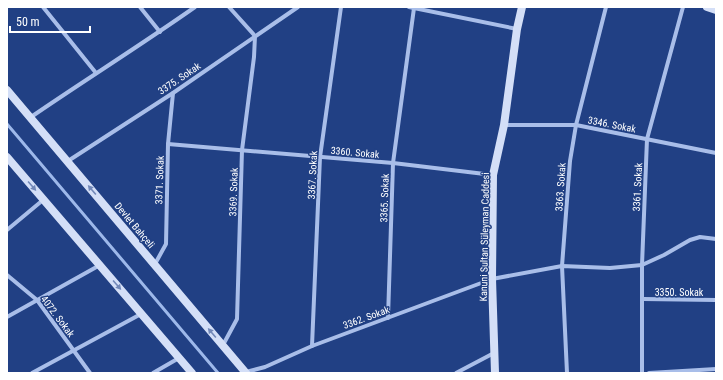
<svg xmlns="http://www.w3.org/2000/svg" width="723" height="380" font-family="'Roboto Condensed',sans-serif">
	<style>
		.lines { fill: none; stroke-linecap: round; stroke-linejoin: round }
		.stream { stroke: #9db8ea; stroke-width: 3 }
		.street { stroke: #a9bee9; stroke-width: 4 }
		.secondary { stroke: #d4dff7; stroke-width: 8 }
		.oneway { fill: #7288b8 }
		.labels { text-anchor: middle; stroke-width: 3; stroke-linejoin: round; paint-order: stroke }
		.street-label { font-size: 10px; fill: #fff; stroke: #214084 }
	</style>
	<rect width="100%" height="100%" fill="#214084"/>
	<g class="lines">
		<path class="stream" d="M7,124L218,373"/>
		<g class="street">
			<path d="M43,7L96,73"/>
			<path d="M140,7L160,32"/>
			<path d="M409,7L517,29"/>
			<path d="M31,117C85,80 141,45 195,7"/>
			<path d="M504,125H576L716,153"/>
			<path d="M168,144L393,163L493,175"/>
			<path d="M68,161L173,93L298,7"/>
			<path d="M7,230L43,200"/>
			<path d="M155,264L166,244L168,144L173,93"/>
			<path d="M7,275L37,300L90,373"/>
			<path d="M643,299L716,300"/>
			<path d="M7,317L100,265"/>
			<path d="M388,318L393,163L414,8"/>
			<path d="M223,345L237,319L242,150L254,57L255,36L229,7"/>
			<path d="M312,346L320,157L341,7"/>
			<path d="M246,372L265,367L312,346L492,279L562,266L610,268L642,265L664,255L690,240L700,237L716,239"/>
			<path d="M32,373L141,314"/>
			<path d="M153,373L179,358"/>
			<path d="M456,373L494,353"/>
			<path d="M567,373L562,266L570,161L576,125L606,7"/>
			<path d="M642,373V265L647,139L683,7"/>
			<path d="M649,373L716,369"/>
		</g>
		<g class="secondary">
			<path d="M707,7L716,10"/>
			<path d="M7,90L246,373"/>
			<path d="M7,157L192,373"/>
			<path d="M495,373L492,279L493,175L504,125L517,29L522,7"/>
		</g>
	</g>
	<defs><path id="oneway-solid" d="M-6-.8H1V-3.2L6.5 0L1 3.2V.8H-6Z"/></defs>
	<g class="oneway">
		<use href="#oneway-solid" transform="translate(32 186) rotate(49)"/>
		<use href="#oneway-solid" transform="translate(92 190) rotate(-130)"/>
		<use href="#oneway-solid" transform="translate(117 285) rotate(49)"/>
		<use href="#oneway-solid" transform="translate(212 333) rotate(-130)"/>
	</g>
	<g class="labels">
		<g class="street-label">
			<text transform="translate(179 78) rotate(-34)" y="4">3375. Sokak</text>
			<text transform="translate(612 124) rotate(11)" y="4">3346. Sokak</text>
			<text transform="translate(355 152) rotate(5)" y="4">3360. Sokak</text>
			<text transform="translate(312 175) rotate(-87)" y="4">3367. Sokak</text>
			<text transform="translate(159 180) rotate(-88)" y="4">3371. Sokak</text>
			<text transform="translate(560 187) rotate(-86)" y="4">3363. Sokak</text>
			<text transform="translate(637 187) rotate(-87)" y="4">3361. Sokak</text>
			<text transform="translate(233 192) rotate(-88)" y="4">3369. Sokak</text>
			<text transform="translate(384 198) rotate(-88)" y="4">3365. Sokak</text>
			<text transform="translate(135 225) rotate(50)" y="4">Devlet Bahçeli</text>
			<text transform="translate(484 237) rotate(-89)" y="4">Kanuni Sultan Süleyman Caddesi</text>
			<text x="679" y="296">3350. Sokak</text>
			<text transform="translate(58 316) rotate(53)" y="4">4072. Sokak</text>
			<text transform="translate(366 317) rotate(-20)" y="4">3362. Sokak</text>
		</g>
	</g>
	<rect width="723" height="380" fill="none" stroke="#ffffff" stroke-width="16"/>
	<path d="M10 26v6h80v-6" fill="none" stroke="#ffffff" stroke-width="2"/>
	<text x="16" y="26" font-size="12" fill="#ffffff" stroke="#214084" stroke-width="3" paint-order="stroke">50 m</text>
</svg>
